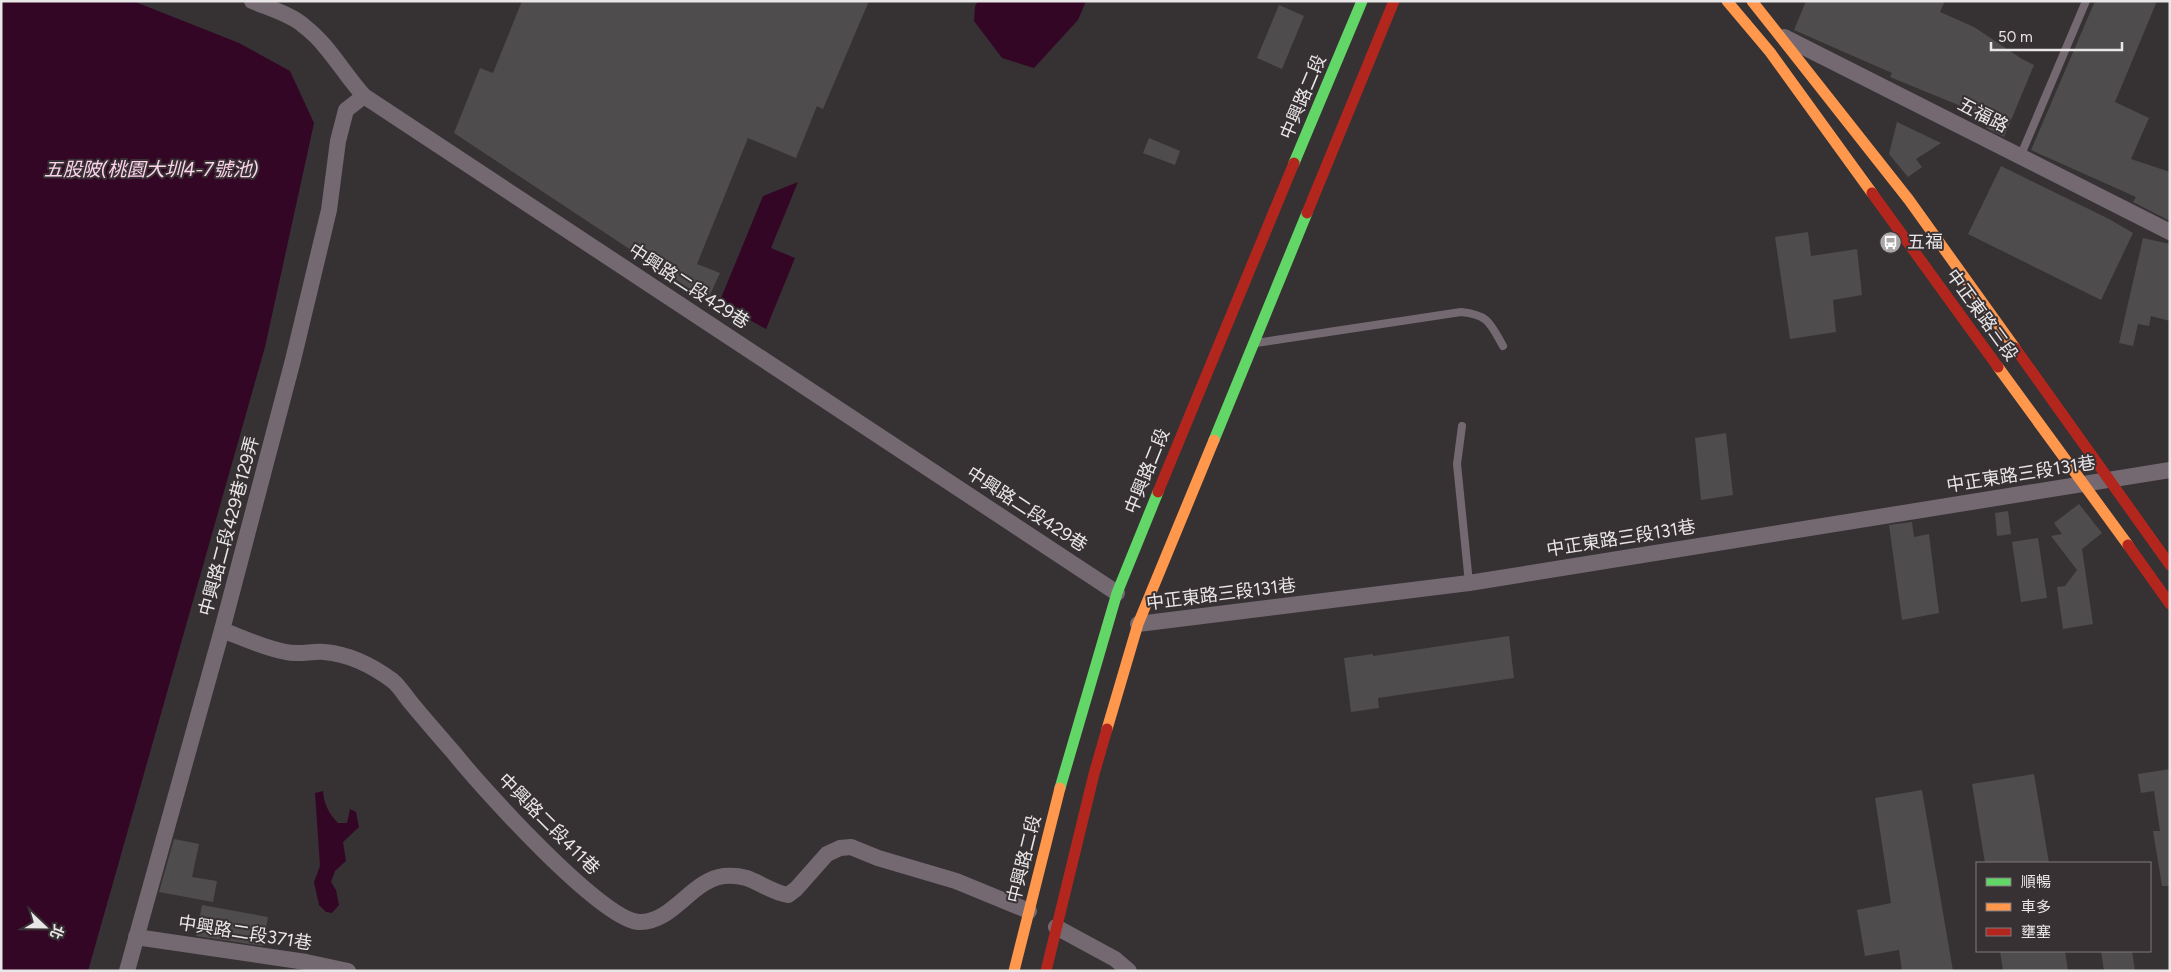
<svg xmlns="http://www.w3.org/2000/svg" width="2171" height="972" font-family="Figtree,'Noto Sans TC',sans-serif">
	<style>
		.water { fill: #340625 }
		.building { fill: #4f4c4d }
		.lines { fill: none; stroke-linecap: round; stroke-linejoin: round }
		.lane { stroke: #746970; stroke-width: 8 }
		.street { stroke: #746970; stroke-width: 16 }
		.fast { stroke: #63d668; stroke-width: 11 }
		.slow { stroke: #ff974d; stroke-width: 11 }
		.jam { stroke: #b3261e; stroke-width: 11 }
		.labels { text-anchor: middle; stroke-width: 4; stroke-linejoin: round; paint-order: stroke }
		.street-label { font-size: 18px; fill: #e9e6e8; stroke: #373134 }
		.poi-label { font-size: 18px; fill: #e9e6e8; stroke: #373134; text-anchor: start }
		.water-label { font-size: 19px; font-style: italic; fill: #fed3eb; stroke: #373134 }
	</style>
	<rect width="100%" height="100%" fill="#363234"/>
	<g class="water">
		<path d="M1,1H133L239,43L290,71L314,123L265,347L88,971H1Z"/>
		<path d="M978,1H1086L1078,20L1034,68L1002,58L974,21L975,6Z"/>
		<path d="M798,182L771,248L795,258L766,329L719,303L763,196Z"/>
		<path d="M323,791C324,804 329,814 338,823H347L350,809L356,812L359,827L343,842L346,861L335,871L331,882L336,890L339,905L332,913L326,912L319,905L314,882L320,866L315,793Z"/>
	</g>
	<g class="building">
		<path d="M522,1H869L823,109L817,106L796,158L748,138L697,264L720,273L709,297L690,289L454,133L480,68L493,73Z"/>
		<path d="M1806,1H1945L1940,12L1974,27L2022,59L2034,65L2004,137L1986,128L1990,118L1890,77L1892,73L1794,30Z"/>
		<path d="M2095,1H2157L2115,102L2149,118L2131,159L2170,172V221L2133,202L2136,197L2031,150Z"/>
		<path d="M1279,5L1304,16L1282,69L1257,58Z"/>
		<path d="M1897,122L1941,143L1916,159L1922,167L1908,177L1889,154Z"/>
		<path d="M1149,138L1180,151L1175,165L1143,153Z"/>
		<path d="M2001,166L2109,219L2133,233L2101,300L1968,234Z"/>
		<path d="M1808,232L1811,256L1857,249L1862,295L1833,300L1836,332L1790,339L1775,237Z"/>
		<path d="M2143,238L2170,244V321L2151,316L2149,326L2138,324L2133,346L2119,343Z"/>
		<path d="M1726,433L1733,495L1701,500L1695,438Z"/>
		<path d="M2079,504L2102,533L2082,549L2093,624L2063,629L2057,587L2065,586L2077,570L2051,536L2062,534L2054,523Z"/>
		<path d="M2008,511L2011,534L1997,536L1995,513Z"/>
		<path d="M1912,522L1914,537L1929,534L1939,613L1902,620L1889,525Z"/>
		<path d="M2038,538L2047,598L2021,602L2012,542Z"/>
		<path d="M1509,636L1514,678L1378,698L1379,708L1351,712L1344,658L1373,654V656Z"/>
		<path d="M2170,769V886H2162L2153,831H2160L2154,791L2141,793L2138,774Z"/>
		<path d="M2034,774L2049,863H1985L1972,784Z"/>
		<path d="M1922,790L1953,971H1902L1899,950L1865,956L1857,910L1891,903L1875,798Z"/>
		<path d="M174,839L199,844L192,877L217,881L213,902L159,892Z"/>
		<path d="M202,905L268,917L263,946L196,936Z"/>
		<path d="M2000,951H2065L2068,971H2003Z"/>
		<path d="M2101,951H2132L2135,971H2104Z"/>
	</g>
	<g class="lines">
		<g class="lane">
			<path d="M2020,157L2086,1"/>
			<path d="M1256,343L1461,312C1489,315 1490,323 1503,346"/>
			<path d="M1462,426L1457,464L1469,583"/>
		</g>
		<g class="street">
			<path d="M252,1C268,8 291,14 304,26C329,45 343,73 364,96L1117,593"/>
			<path d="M1784,37L2170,232"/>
			<path d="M1138,624L1469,583L2170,470"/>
			<path d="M222,630C243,638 264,648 286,652C298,655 312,651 324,652C349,654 373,666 393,681C400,687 406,697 412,704C426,721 440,737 454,753C480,786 602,921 639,922C673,923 691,880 724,876C753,873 762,890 788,895L796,889L827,854L840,848L851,847L878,858L956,881L1029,911"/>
			<path d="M1056,927L1115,959L1129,971"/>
			<path d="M136,937L306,962L348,971"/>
			<path d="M127,971L222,630L293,360L329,210L338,141L346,110L364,96"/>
		</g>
		<g class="fast">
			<path d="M1294,163L1362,1"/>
			<path d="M1214,440L1307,213"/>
			<path d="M1060,788L1117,593L1158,492"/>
		</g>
		<g class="slow">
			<path d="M1727,1L1770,52L1872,193"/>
			<path d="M1752,1L1909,200L2015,348"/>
			<path d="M1998,367L2128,545"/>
			<path d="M1107,729L1138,624L1214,440"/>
			<path d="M1014,971L1060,788"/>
		</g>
		<g class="jam">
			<path d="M1872,193L1998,367"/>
			<path d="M1307,213L1394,1"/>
			<path d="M2015,348L2170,565"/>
			<path d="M1158,492L1294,163"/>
			<path d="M2128,545L2170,604"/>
			<path d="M1046,971L1094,774L1107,729"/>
		</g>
	</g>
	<defs>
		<symbol id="bus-disc" viewBox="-11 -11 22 22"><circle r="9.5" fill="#aaa7a9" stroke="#373134"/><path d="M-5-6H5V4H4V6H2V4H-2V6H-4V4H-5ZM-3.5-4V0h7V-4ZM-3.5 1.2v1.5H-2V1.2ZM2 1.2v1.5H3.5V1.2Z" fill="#fff"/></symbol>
	</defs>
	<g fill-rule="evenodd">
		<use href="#bus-disc" x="1878" y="230" width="25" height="25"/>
	</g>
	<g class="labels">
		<g class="street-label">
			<text transform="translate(1303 97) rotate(-67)" y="6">中興路二段</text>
			<text transform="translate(1983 115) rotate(27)" y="6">五福路</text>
			<text transform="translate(689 286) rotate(33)" y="6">中興路二段429巷</text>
			<text transform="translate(1982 315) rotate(54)" y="6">中正東路三段</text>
			<text transform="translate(1147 471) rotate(-68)" y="6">中興路二段</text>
			<text transform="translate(2021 474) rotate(-9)" y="6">中正東路三段131巷</text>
			<text transform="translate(1027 509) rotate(33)" y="6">中興路二段429巷</text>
			<text transform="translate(229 526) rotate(-75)" y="6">中興路二段429巷129弄</text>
			<text transform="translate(1621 538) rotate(-9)" y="6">中正東路三段131巷</text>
			<text transform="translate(1221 594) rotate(-7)" y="6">中正東路三段131巷</text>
			<text transform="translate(549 824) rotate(45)" y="6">中興路二段411巷</text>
			<text transform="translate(1024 859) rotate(-76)" y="6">中興路二段</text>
			<text transform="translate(245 933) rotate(9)" y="6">中興路二段371巷</text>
		</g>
		<g class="poi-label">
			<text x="1907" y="248">五福</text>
		</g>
		<g class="water-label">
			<text x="151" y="176">五股陂(桃園大圳4-7號池)</text>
		</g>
	</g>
	<rect width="2171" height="972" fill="none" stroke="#e9e6e8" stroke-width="5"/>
	<rect x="1976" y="862" width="175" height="90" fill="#373134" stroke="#7e797c"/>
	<rect x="1986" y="878" width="25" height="8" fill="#63d668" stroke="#7e797c"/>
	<text x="2021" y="887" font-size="15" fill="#e9e6e8">順暢</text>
	<rect x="1986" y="903" width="25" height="8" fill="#ff974d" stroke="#7e797c"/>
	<text x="2021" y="912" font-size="15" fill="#e9e6e8">車多</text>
	<rect x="1986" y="928" width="25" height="8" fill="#b3261e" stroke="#7e797c"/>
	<text x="2021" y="937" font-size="15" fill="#e9e6e8">壅塞</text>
	<g transform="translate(45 927) rotate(112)" stroke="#373134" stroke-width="4" paint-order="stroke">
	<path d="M0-4L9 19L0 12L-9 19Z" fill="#e9e6e8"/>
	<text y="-8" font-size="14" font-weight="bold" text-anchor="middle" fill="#e9e6e8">北</text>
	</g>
	<path d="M1991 42v8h131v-8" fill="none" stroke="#e9e6e8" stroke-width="2.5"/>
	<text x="1998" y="42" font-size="15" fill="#e9e6e8" stroke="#373134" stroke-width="4" paint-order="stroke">50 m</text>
</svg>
